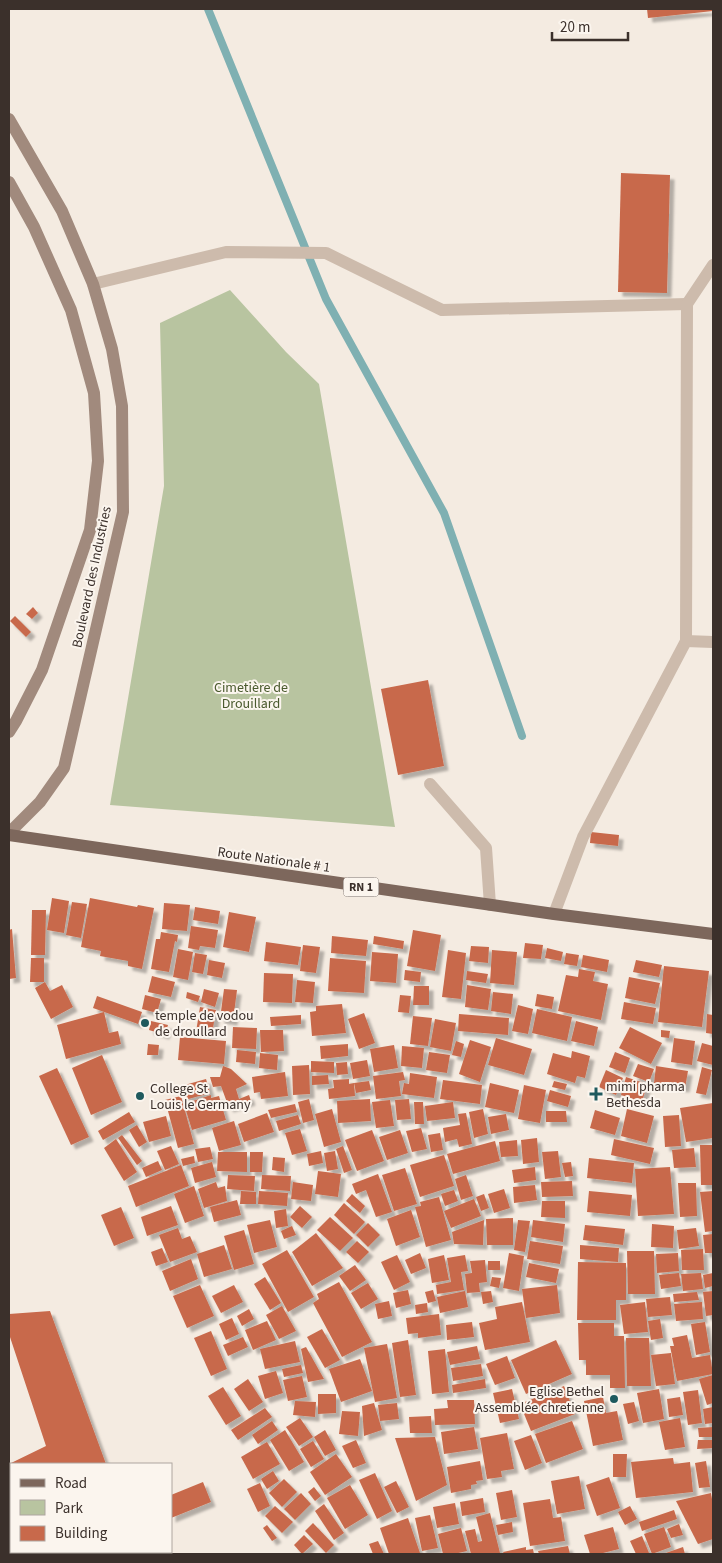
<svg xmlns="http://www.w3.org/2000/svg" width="722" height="1563" font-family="'Source Sans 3',sans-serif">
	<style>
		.green { fill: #b8c4a0 }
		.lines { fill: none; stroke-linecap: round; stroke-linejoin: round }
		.stream { stroke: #7fb0b2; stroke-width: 8 }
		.building { fill: #c8694b; filter: url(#shadow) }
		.service { stroke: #cdbbac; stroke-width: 12 }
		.secondary { stroke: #a18a7d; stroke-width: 12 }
		.primary { stroke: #7d675c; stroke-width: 12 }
		.poi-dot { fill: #1f5a5e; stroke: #fbf5ee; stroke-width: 2 }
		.labels { text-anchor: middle; stroke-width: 4; stroke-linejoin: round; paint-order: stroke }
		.shield { fill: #fbf5ee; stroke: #756b66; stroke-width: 1 }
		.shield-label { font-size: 12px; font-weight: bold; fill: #3b302b }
		.street-label { font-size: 14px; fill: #3b302b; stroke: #fbf5ee }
		.park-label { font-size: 14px; fill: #4a5a2e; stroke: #fbf5ee }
		.poi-label { font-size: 14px; fill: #3b302b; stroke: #fbf5ee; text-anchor: start }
	</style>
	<defs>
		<filter id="shadow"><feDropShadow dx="4.5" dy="4.5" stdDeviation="1" flood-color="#0004"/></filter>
	</defs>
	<rect width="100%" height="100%" fill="#f4ebe1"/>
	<path class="green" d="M230,290L286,352L319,384L395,827L110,805L164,486L160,323Z"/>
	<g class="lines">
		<path class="stream" d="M208,9L326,299L444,513L522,736"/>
	</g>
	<g class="building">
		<path d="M647,9H713V11L648,18Z"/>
		<path d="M621,173L670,175L667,293L618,292Z"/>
		<path d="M33,607L38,613L32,619L26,614Z"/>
		<path d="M15,616L31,632L26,637L10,621Z"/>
		<path d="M428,680L444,766L398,775L381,689Z"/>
		<path d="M591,832L619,835L618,846L590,843Z"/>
		<path d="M52,898L69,901L64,933L47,930Z"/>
		<path d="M90,898L137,907L138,905L154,908L142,969L128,966V961L100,956L101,951L81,947Z"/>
		<path d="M72,902L87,904L81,938L66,935Z"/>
		<path d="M164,903L190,905L187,931L162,929Z"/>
		<path d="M195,907L220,911L218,924L193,920Z"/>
		<path d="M32,910H46L45,955H31Z"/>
		<path d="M229,912L256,917L249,952L223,947Z"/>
		<path d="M191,926L218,930L215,948L200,946L199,950L188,948Z"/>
		<path d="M12,929L16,978L9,979V930Z"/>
		<path d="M413,930L441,935L435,971L407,966Z"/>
		<path d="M161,932L178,935L177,942L175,941L169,972L151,969L156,939H160Z"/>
		<path d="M332,936L368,940L366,956L331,953Z"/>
		<path d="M374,936L404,941L403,949L373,944Z"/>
		<path d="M266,942L301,947L298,965L264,961Z"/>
		<path d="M525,943L543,945L541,959L523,958Z"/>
		<path d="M303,945L320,947L316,973L300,971Z"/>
		<path d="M471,946L489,947L488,963L469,961Z"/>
		<path d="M547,948L563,952L561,961L545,958Z"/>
		<path d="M178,949L193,952L188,980L173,977Z"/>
		<path d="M448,950L466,953L461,999L442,997Z"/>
		<path d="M492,950L517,952L514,985L490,983Z"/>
		<path d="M372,952L398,954L396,983L370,981Z"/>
		<path d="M195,953L207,955L203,974L192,972Z"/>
		<path d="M566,953L579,955L577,966L564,964Z"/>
		<path d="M583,955L609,960L607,972L581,967Z"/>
		<path d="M31,958H44V982H30Z"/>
		<path d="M330,958L366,961L364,993L328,991Z"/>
		<path d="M209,960L225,963L222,978L207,975Z"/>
		<path d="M636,960L662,965L659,977L633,972Z"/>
		<path d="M664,966L709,971L702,1027L658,1022Z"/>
		<path d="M579,969L595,972L593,981L608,984L601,1020L558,1011L566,975L578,977Z"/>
		<path d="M405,970L421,972L420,982L404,980Z"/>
		<path d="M467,971L488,974L486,983L466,980Z"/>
		<path d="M264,973L293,974L292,1003L263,1002Z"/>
		<path d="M152,976L175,982L171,997L148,992Z"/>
		<path d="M629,977L660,983L655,1004L625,998Z"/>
		<path d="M297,980L315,982L313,1003L295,1002Z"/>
		<path d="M45,982L50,991L62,985L73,1007L51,1019L35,988Z"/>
		<path d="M467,985L491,989L488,1010L465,1007Z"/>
		<path d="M414,986H429V1005H413Z"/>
		<path d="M204,989L219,993L215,1007L201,1002Z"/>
		<path d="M224,989L237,990L233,1021L220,1019Z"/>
		<path d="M187,992L200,996L198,1002L186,998Z"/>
		<path d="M493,992L513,994L511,1014L491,1011Z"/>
		<path d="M537,994L554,997L552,1009L535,1006Z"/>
		<path d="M145,995L161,999L157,1013L142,1009Z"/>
		<path d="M400,995L411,996L409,1013L398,1012Z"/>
		<path d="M97,996L142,1012L138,1024L93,1008Z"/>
		<path d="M624,1002L656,1008L653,1024L621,1019Z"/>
		<path d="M342,1004L346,1033L312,1036L310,1012L316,1011V1006Z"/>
		<path d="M518,1005L533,1009L528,1034L512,1031Z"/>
		<path d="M200,1007L216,1010L212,1034L196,1032Z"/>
		<path d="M537,1009L572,1017L567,1041L532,1033Z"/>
		<path d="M104,1012L109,1033L118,1031L121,1044L66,1059L57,1025Z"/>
		<path d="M364,1013L375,1043L359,1049L348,1019Z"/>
		<path d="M459,1014L509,1018L508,1035L458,1031Z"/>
		<path d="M707,1014L713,1015V1034L706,1033Z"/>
		<path d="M301,1015V1024L271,1026L270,1017Z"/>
		<path d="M413,1016L432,1018L428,1046L410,1044Z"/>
		<path d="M435,1019L456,1023L451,1051L430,1047Z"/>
		<path d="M151,1021L168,1025L165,1035L149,1030Z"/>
		<path d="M576,1021L598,1027L594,1046L571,1041Z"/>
		<path d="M233,1027L257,1028L256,1049L232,1048Z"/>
		<path d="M630,1027L662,1043L651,1064L619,1048Z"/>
		<path d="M260,1030H283L284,1051L261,1052Z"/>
		<path d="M661,1030L670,1031L669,1038L661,1037Z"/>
		<path d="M180,1037L226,1041L224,1064L178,1060Z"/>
		<path d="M496,1038L532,1049L524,1075L488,1065Z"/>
		<path d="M674,1038L695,1041L692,1065L671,1062Z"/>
		<path d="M470,1040L491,1047L480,1082L459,1074Z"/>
		<path d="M456,1041L464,1044L461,1057L452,1055Z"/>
		<path d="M702,1043L713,1046V1065L697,1061Z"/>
		<path d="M148,1044L159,1045L158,1055H147Z"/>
		<path d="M348,1044V1056L321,1059L320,1046Z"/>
		<path d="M394,1045L398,1068L374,1072L370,1049Z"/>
		<path d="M402,1046L424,1048L422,1068L401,1066Z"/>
		<path d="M237,1050L256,1052L255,1064L236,1062Z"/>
		<path d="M572,1051L590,1056L585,1078L577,1076L575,1083L547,1074L553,1053L571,1058Z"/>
		<path d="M429,1052L450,1055L447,1073L426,1070Z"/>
		<path d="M615,1052L630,1058L625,1073L609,1067Z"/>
		<path d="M260,1053L278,1055L277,1070L259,1068Z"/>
		<path d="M102,1055L122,1102L91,1115L72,1068Z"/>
		<path d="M367,1060L370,1076L353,1079L350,1063Z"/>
		<path d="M311,1061L334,1062V1073L311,1072Z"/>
		<path d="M347,1062L348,1074L337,1075L336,1063Z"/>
		<path d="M638,1064L654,1069L649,1082L633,1076Z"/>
		<path d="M309,1065L310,1094L293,1095L292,1066Z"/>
		<path d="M223,1066L231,1069L247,1084L236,1089L239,1099L249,1095L251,1101L229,1108L221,1086L213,1087L210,1077H220Z"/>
		<path d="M656,1066L688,1071L685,1088L654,1083Z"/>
		<path d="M702,1067L712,1070L706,1095L696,1093Z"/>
		<path d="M57,1068L89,1137L71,1145L39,1076Z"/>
		<path d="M606,1070L623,1078L616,1095L599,1087Z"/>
		<path d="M285,1072L288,1096L261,1099L260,1092L254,1093L252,1077Z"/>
		<path d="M403,1072L405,1080L399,1081L401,1096L376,1099L373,1076Z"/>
		<path d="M410,1073L437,1077L434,1098L402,1094L404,1083L409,1084Z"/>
		<path d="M328,1075L329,1084L312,1085V1076Z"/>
		<path d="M626,1077L647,1084L642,1102L621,1095Z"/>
		<path d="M206,1079L210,1093L185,1100L181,1086Z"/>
		<path d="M349,1079V1084L354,1083L355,1096L329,1099L328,1089L334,1088L333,1080Z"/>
		<path d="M443,1080L482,1085L480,1104L440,1099Z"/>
		<path d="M369,1081L371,1090L356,1093L354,1083Z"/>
		<path d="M554,1081L567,1084L565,1090L552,1087Z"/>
		<path d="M490,1083L519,1090L514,1113L485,1107Z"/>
		<path d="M524,1085L546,1090L540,1123L518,1119Z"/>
		<path d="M550,1090L571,1096L568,1107L547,1101Z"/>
		<path d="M211,1095V1098L219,1096L226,1120L192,1130L184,1104Z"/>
		<path d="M181,1096L194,1144L178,1148L165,1100Z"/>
		<path d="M309,1099L314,1120L303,1123L298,1102Z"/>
		<path d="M370,1099L371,1121L338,1123L337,1101Z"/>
		<path d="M409,1099L411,1119L397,1120L395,1100Z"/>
		<path d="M390,1100L394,1126L376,1128L372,1102Z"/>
		<path d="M414,1102H423L424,1124H415Z"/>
		<path d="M453,1102L455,1118L427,1121L425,1106Z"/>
		<path d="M713,1103V1138L686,1142L680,1108Z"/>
		<path d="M295,1104L297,1112L271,1118L268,1110Z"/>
		<path d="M332,1109L341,1142L324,1147L315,1114Z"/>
		<path d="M483,1109L488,1134L474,1138L469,1112Z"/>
		<path d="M627,1109L654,1116L647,1143L621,1136Z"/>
		<path d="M595,1110L620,1118L615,1135L590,1128Z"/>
		<path d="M546,1111H566L567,1122H546Z"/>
		<path d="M129,1112L135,1122L103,1140L98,1131Z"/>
		<path d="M267,1113L274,1132L244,1142L238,1124Z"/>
		<path d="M466,1113L472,1144L459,1147L457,1139L445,1142L443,1128L460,1125L458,1114Z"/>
		<path d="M506,1114L509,1130L491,1134L488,1117Z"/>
		<path d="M298,1115L301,1124L279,1131L276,1121Z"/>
		<path d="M679,1115L681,1146L665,1147L663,1116Z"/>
		<path d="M166,1116L171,1136L149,1142L143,1122Z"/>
		<path d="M234,1121L241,1145L219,1151L212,1128Z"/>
		<path d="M137,1125L147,1142L139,1147L129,1130Z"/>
		<path d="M421,1128L427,1149L412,1152L406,1131Z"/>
		<path d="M300,1129L307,1151L292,1155L285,1133Z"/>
		<path d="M372,1130L384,1161L357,1171L345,1140Z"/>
		<path d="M400,1130L408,1153L387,1160L379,1137Z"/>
		<path d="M440,1133L443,1150L431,1152L428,1135Z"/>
		<path d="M122,1135L142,1161L137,1165L118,1138Z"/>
		<path d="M537,1138L539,1162L523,1164L521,1140Z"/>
		<path d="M116,1139L137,1172L124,1181L104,1148Z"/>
		<path d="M614,1139L654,1148L650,1164L611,1155Z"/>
		<path d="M517,1140L518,1156L501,1157L499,1142Z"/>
		<path d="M495,1141L500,1161L453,1174L447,1154Z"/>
		<path d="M700,1145H713V1185H701Z"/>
		<path d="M171,1146L179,1164L165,1170L157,1151Z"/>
		<path d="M343,1146L352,1170L344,1173L336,1149Z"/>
		<path d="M210,1147L213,1159L198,1162L195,1149Z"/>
		<path d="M694,1148L696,1167L674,1168L672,1150Z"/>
		<path d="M321,1151L323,1163L309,1166L307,1154Z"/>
		<path d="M335,1151L338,1169L327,1171L324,1153Z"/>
		<path d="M558,1151L561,1177L545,1179L542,1152Z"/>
		<path d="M218,1152H247V1172L217,1171Z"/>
		<path d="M250,1152H263L262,1172H250Z"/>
		<path d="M444,1155L454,1186L420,1197L410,1165Z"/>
		<path d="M194,1156L195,1163L183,1166L181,1159Z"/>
		<path d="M273,1157L285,1158L284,1172L272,1170Z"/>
		<path d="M589,1158L634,1163L632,1183L587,1178Z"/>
		<path d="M158,1161L162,1170L146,1177L142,1168Z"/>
		<path d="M212,1162L216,1177L195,1183L191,1168Z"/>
		<path d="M571,1162L573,1176L565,1177L562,1163Z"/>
		<path d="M181,1165L189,1186L136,1207L128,1186Z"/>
		<path d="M535,1167L536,1180L514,1183L512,1170Z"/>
		<path d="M670,1167L674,1214L638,1216L635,1169Z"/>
		<path d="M405,1168L417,1204L394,1211L382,1175Z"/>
		<path d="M318,1171L341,1174L338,1197L315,1194Z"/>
		<path d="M378,1174L392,1212L376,1217L366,1190L356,1194L352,1184Z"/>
		<path d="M228,1175L255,1176L254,1191L227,1189Z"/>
		<path d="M262,1175L291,1176L290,1191L261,1189Z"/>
		<path d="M466,1175L473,1196L461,1200L455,1179Z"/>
		<path d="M572,1181L573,1196L542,1197L541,1182Z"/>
		<path d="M216,1182L218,1188L225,1186L227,1201L204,1208L198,1189Z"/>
		<path d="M293,1182L313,1185L311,1201L291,1199Z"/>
		<path d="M678,1183H696L697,1216L680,1217Z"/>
		<path d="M535,1185L537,1200L514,1203L513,1187Z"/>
		<path d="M194,1186L204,1216L185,1223L174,1194Z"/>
		<path d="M504,1189L510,1208L494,1213L488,1194Z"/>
		<path d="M454,1190L458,1201L445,1206L441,1194Z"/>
		<path d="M241,1191L256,1192V1204H240Z"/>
		<path d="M259,1191L288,1193L287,1206L258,1204Z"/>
		<path d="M589,1191L632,1195L630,1216L587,1212Z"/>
		<path d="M713,1191V1231L705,1232L700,1192Z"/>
		<path d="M352,1194L365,1206L360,1213L346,1201Z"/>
		<path d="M484,1194L489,1208L481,1211L476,1197Z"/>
		<path d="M439,1197L451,1240L426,1247L415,1207L421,1206L420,1202Z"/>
		<path d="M474,1199L481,1216L451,1228L444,1211Z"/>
		<path d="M237,1200L241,1215L214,1222L210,1207Z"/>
		<path d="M542,1201H565V1218L541,1217Z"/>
		<path d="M344,1203L365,1222L354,1234L334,1215Z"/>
		<path d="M171,1206L178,1225L147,1236L141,1217Z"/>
		<path d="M300,1206L312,1217L302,1228L290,1217Z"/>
		<path d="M121,1207L134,1238L114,1246L101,1215Z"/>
		<path d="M286,1209L288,1226L276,1228L274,1211Z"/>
		<path d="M411,1210L420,1237L396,1246L387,1219Z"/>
		<path d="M330,1217L353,1238L340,1251L317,1230Z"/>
		<path d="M513,1218V1245H487L486,1219Z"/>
		<path d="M270,1220L277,1247L254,1253L247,1225Z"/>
		<path d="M484,1220L483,1245L454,1244L452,1232Z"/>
		<path d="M518,1220L530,1221L525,1252L514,1250Z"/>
		<path d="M533,1220L565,1224L563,1242L531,1237Z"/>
		<path d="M368,1223L380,1235L368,1247L356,1235Z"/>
		<path d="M652,1224L674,1226L673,1248L651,1247Z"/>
		<path d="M585,1225L625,1229L623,1245L583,1240Z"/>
		<path d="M292,1226L296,1235L284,1239L281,1231Z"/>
		<path d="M178,1228L182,1239L190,1236L197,1252L170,1262L159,1235Z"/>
		<path d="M696,1228L699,1246L679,1249L677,1230Z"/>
		<path d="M244,1230L254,1264L234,1270L224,1236Z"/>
		<path d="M316,1233L343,1268L312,1286L292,1252Z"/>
		<path d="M713,1234V1253H705L703,1235Z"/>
		<path d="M357,1241L369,1252L358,1263L346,1252Z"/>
		<path d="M530,1241L563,1246L560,1264L527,1259Z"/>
		<path d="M224,1245L232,1269L204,1277L197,1254Z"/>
		<path d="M580,1245L619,1248L618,1262L580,1259Z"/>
		<path d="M162,1248L168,1262L156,1266L151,1252Z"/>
		<path d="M703,1249L704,1270H682L681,1250Z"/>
		<path d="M287,1250L314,1297L288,1312L262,1264Z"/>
		<path d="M627,1251H654L655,1294H628Z"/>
		<path d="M420,1253L426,1268L411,1274L405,1260Z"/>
		<path d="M509,1253L524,1256L519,1291L503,1288Z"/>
		<path d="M678,1253L679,1271L657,1273L656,1254Z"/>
		<path d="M397,1255L410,1282L394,1290L381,1262Z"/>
		<path d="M444,1255L449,1280L432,1283L428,1259Z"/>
		<path d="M465,1255L468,1271L461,1272L464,1290L437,1294L436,1285L451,1282L447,1258Z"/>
		<path d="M191,1259L198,1279L170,1291L162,1271Z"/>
		<path d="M485,1260L487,1282L479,1283L480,1292L467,1293L465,1274L472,1273L470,1261Z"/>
		<rect x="488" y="1261" width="12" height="9"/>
		<path d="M578,1262L626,1263V1300H616V1320H577Z"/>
		<path d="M529,1263L559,1269L556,1283L526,1277Z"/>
		<path d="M355,1265L366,1280L350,1291L339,1276Z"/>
		<path d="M679,1273L681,1286L661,1289L659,1275Z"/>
		<path d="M701,1273L703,1289L683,1291L681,1274Z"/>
		<path d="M713,1273V1286L705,1288L703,1275Z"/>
		<path d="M265,1277L281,1303L270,1310L254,1284Z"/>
		<path d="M492,1277L501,1278L499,1288L490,1286Z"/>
		<path d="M339,1282L372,1342L342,1357L313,1303L319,1299L317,1294Z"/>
		<path d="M368,1283L378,1299L361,1309L351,1293Z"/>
		<path d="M200,1285L214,1316L187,1328L173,1296Z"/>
		<path d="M234,1285L243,1302L221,1313L212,1296Z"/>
		<path d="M557,1285L560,1313L526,1318L522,1289Z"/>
		<path d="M408,1290L411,1304L396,1308L393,1293Z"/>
		<path d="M433,1290L436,1301L428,1303L425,1292Z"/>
		<path d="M465,1291L468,1307L440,1313L437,1297Z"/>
		<path d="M491,1291L493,1302L483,1304L481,1292Z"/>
		<path d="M713,1291V1315L706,1316L703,1292Z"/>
		<path d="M697,1292L699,1300L674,1302L673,1294Z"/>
		<path d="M670,1297L672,1315L648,1317L646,1299Z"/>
		<path d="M389,1301L392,1316L378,1319L375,1304Z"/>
		<path d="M522,1302L530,1342L485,1350L479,1323L497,1319L495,1307Z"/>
		<path d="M645,1302L648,1332L624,1334L620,1305Z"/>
		<path d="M702,1302L703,1319L676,1321L674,1304Z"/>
		<path d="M427,1303L428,1312L416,1314L415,1305Z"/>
		<path d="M282,1306L296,1331L279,1339L266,1315Z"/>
		<path d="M249,1309L254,1319L242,1326L237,1316Z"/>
		<path d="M50,1311L106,1464H11V1524L9,1518V1464L46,1446L9,1334V1314Z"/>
		<path d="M439,1314L441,1335L418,1338V1333L408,1334L406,1318Z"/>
		<path d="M232,1318L239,1334L226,1340L219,1324Z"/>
		<path d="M660,1319L663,1338L651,1340L648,1321Z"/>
		<path d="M267,1321L276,1340L253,1350L245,1330Z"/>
		<path d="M472,1322L474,1337L447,1340L446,1325Z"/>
		<path d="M705,1322L710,1352L696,1355L691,1324Z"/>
		<path d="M578,1323H614V1336H624L625,1388H610V1375H586V1360H579Z"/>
		<path d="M322,1329L340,1360L325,1368L307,1337Z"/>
		<path d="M211,1331L227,1369L211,1376L194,1338Z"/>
		<path d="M687,1335L692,1358L710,1355L713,1374L677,1381L670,1346H674L672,1338Z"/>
		<path d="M243,1337L248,1347L228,1356L223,1345Z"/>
		<path d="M626,1338H649L651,1386H627Z"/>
		<path d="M408,1340L416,1395L400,1397L392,1343Z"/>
		<path d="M556,1340L572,1374L526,1394L511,1360Z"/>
		<path d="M295,1341L300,1362L265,1369L260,1349Z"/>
		<path d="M387,1344L397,1398L375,1402L364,1348Z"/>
		<path d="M477,1346L480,1359L450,1365L447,1352Z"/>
		<path d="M306,1347L324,1379L308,1382L301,1349Z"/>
		<path d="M445,1349L449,1392L432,1394L428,1351Z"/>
		<path d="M671,1353L675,1384L656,1386L651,1355Z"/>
		<path d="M507,1356L515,1378L495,1385L486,1364Z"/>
		<path d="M360,1359L372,1391L341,1402L329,1369Z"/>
		<path d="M481,1364L483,1376L453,1381L451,1368Z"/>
		<path d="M301,1365L303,1373L284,1377L282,1369Z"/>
		<path d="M276,1371L283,1393L265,1399L258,1376Z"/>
		<path d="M713,1375V1403L707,1405L699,1379Z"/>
		<path d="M302,1376L307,1397L288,1401L283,1380Z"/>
		<path d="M248,1379L263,1402L249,1411L234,1389Z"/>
		<path d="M485,1379L486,1388L453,1393L452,1385Z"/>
		<path d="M564,1386L575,1414L531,1431L520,1404Z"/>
		<path d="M223,1387L241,1416L226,1425L208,1396Z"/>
		<path d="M512,1389L519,1419L500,1423L493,1393Z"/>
		<path d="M659,1389L664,1419L643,1423L637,1393Z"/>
		<path d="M698,1390L702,1423L688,1425L683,1392Z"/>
		<path d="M318,1394H336V1413L318,1414Z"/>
		<path d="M603,1397L606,1413L617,1411L623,1440L593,1446L584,1401Z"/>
		<path d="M680,1397L683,1415L669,1417L667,1399Z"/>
		<path d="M447,1400H474L475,1424L435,1425L434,1409L448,1408Z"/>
		<path d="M295,1401L316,1402L315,1417L293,1415Z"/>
		<path d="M634,1402L639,1421L628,1424L623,1404Z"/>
		<path d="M374,1403L382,1430L364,1436L362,1406Z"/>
		<path d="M397,1403L399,1419L380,1421L378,1405Z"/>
		<path d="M713,1407V1423L705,1424L703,1409Z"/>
		<path d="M265,1408L272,1417L238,1440L231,1430Z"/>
		<path d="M342,1411L360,1412L358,1436L339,1434Z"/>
		<path d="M431,1416L432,1433H410L409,1417Z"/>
		<path d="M300,1418L313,1437L299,1446L286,1427Z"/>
		<path d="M680,1418L685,1447L665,1450L659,1422Z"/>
		<path d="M272,1421L278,1430L258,1444L252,1435Z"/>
		<path d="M572,1421L583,1449L546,1463L535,1434Z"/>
		<path d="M474,1427L478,1449L444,1454L441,1432Z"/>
		<path d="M713,1427V1437H699L698,1428Z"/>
		<path d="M285,1430L304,1462L289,1471L270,1440Z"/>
		<path d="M325,1430L336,1450L325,1456L314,1437Z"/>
		<path d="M507,1433L514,1469L501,1471L502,1477L487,1479L480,1438Z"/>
		<path d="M531,1435L542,1463L525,1470L514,1441Z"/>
		<path d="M435,1437L447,1485L416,1501L395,1438Z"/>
		<path d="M356,1440L366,1463L353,1468L342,1446Z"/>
		<path d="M698,1440H713V1448L697,1449Z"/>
		<path d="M313,1441L324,1459L311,1467L300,1449Z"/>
		<path d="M267,1442L280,1464L253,1479L241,1457Z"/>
		<path d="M336,1454L352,1477L325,1495L310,1472Z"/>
		<path d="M613,1454H627L626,1477H613Z"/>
		<path d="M673,1458L674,1464L690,1462L693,1492L636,1498L631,1462Z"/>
		<path d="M480,1461L483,1480L476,1481L477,1484L471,1485V1489L451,1493L447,1467Z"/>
		<path d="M706,1461L710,1487L699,1488L695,1463Z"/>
		<path d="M273,1471L279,1481L267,1489L261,1479Z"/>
		<path d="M375,1473L392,1511L377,1519L359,1480Z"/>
		<path d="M579,1476L585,1509L557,1514L551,1481Z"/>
		<path d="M609,1477L620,1508L597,1516L586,1485Z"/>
		<path d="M284,1479L297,1492L282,1507L269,1493Z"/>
		<path d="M396,1481L409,1507L397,1513L384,1487Z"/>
		<path d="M203,1482L211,1502L171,1518V1495Z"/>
		<path d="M260,1483L270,1506L258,1512L247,1489Z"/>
		<path d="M350,1485L368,1515L345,1529L327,1498Z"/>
		<path d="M314,1487L321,1496L315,1501L308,1492Z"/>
		<path d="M512,1490L517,1517L501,1520L496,1493Z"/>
		<path d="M301,1493L311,1504L295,1520L284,1509Z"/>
		<path d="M711,1493L713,1505V1539L698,1544L676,1501Z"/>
		<path d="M483,1498L485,1512L462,1516L460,1502Z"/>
		<path d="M550,1499L553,1518L561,1517L565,1541L530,1546L523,1503Z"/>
		<path d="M455,1503L459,1524L437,1528L433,1507Z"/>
		<path d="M324,1504L344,1533L334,1540L315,1511Z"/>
		<path d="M275,1506L293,1522L282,1533L265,1516Z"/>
		<path d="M630,1506L637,1519L625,1525L618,1512Z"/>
		<path d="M674,1510L677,1519L642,1531L639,1522Z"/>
		<path d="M490,1513L500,1553L471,1554L465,1531L475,1529L478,1542L482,1541L476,1517Z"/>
		<path d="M430,1515L438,1548L422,1551L415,1518Z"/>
		<path d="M408,1518L420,1553L389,1554L380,1528Z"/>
		<path d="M512,1522L513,1532L498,1535L496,1525Z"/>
		<path d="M313,1523L334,1545L326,1553L305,1531Z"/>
		<path d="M679,1524L683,1535L671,1538L667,1529Z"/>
		<path d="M267,1525L277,1538L272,1541L263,1528Z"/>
		<path d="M613,1527L619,1549L599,1554H590L584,1535Z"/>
		<path d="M664,1527L671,1547L652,1554L644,1534Z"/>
		<path d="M461,1528L467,1551L454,1554H443L438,1534Z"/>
		<path d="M304,1535L313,1544L302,1554L294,1545Z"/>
		<path d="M642,1536L649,1553L636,1554L630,1541Z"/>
		<path d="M378,1541L384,1554H373L369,1544Z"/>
		<path d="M568,1546L570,1554H539L538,1551Z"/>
		<path d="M526,1547V1550L533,1549L534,1554H504L503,1552Z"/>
		<path d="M683,1547L685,1554H663Z"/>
		<path d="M23,1552H138L139,1554H24Z"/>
	</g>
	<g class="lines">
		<g class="service">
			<path d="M93,284L226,252L326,253L442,310L687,304"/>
			<path d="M686,641L713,642"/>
			<path d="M430,784L486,848L490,905"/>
			<path d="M554,914L583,837L686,641L687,304L713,265"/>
		</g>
		<g class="secondary">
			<path d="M9,119L62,211L93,284L112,349L122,406L123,512L64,768L40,802L9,833"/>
			<path d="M9,182L34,227L71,310L94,393L98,461L90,530L42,670L16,721L9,732"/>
		</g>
		<path class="primary" d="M9,835L554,914L713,934"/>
	</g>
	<g class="poi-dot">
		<circle cx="145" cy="1023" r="5"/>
		<path d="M593.5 1086.5h5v5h5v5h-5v5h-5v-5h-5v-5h5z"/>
		<circle cx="140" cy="1096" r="5"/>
		<circle cx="614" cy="1399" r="5"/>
	</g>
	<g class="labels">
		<rect class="shield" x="343.5" y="877.5" width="35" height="19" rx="4"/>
		<g class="shield-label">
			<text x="361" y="891">RN 1</text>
		</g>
		<g class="street-label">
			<text transform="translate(91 577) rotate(-78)" y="5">Boulevard des Industries</text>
			<text transform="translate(274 859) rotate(8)" y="5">Route Nationale # 1</text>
		</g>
		<g class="park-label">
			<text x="251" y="692">Cimetière de<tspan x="251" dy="16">Drouillard</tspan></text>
		</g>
		<g class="poi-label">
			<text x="155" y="1020">temple de vodou<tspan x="155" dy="16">de droullard</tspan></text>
			<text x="606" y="1091">mimi pharma<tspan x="606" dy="16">Bethesda</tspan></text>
			<text x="150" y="1093">College St<tspan x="150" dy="16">Louis le Germany</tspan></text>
			<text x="604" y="1396" text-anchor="end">Eglise Bethel<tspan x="604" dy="16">Assemblée chretienne</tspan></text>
		</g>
	</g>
	<rect width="722" height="1563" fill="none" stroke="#3b302b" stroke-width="20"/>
	<rect x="10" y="1463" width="162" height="90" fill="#fbf5ee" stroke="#aea6a0"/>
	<rect x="20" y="1479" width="25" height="8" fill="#7d675c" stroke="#aea6a0"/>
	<text x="55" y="1488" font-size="15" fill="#3b302b">Road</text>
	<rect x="20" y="1500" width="25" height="15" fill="#b8c4a0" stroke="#aea6a0"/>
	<text x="55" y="1513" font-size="15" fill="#3b302b">Park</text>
	<rect x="20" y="1526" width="25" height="15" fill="#c8694b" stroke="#aea6a0"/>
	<text x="55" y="1538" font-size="15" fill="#3b302b">Building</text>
	<path d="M552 32v8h76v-8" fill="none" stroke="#3b302b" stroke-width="2.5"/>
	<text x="560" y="32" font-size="15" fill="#3b302b" stroke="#fbf5ee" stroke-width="4" paint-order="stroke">20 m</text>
</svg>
